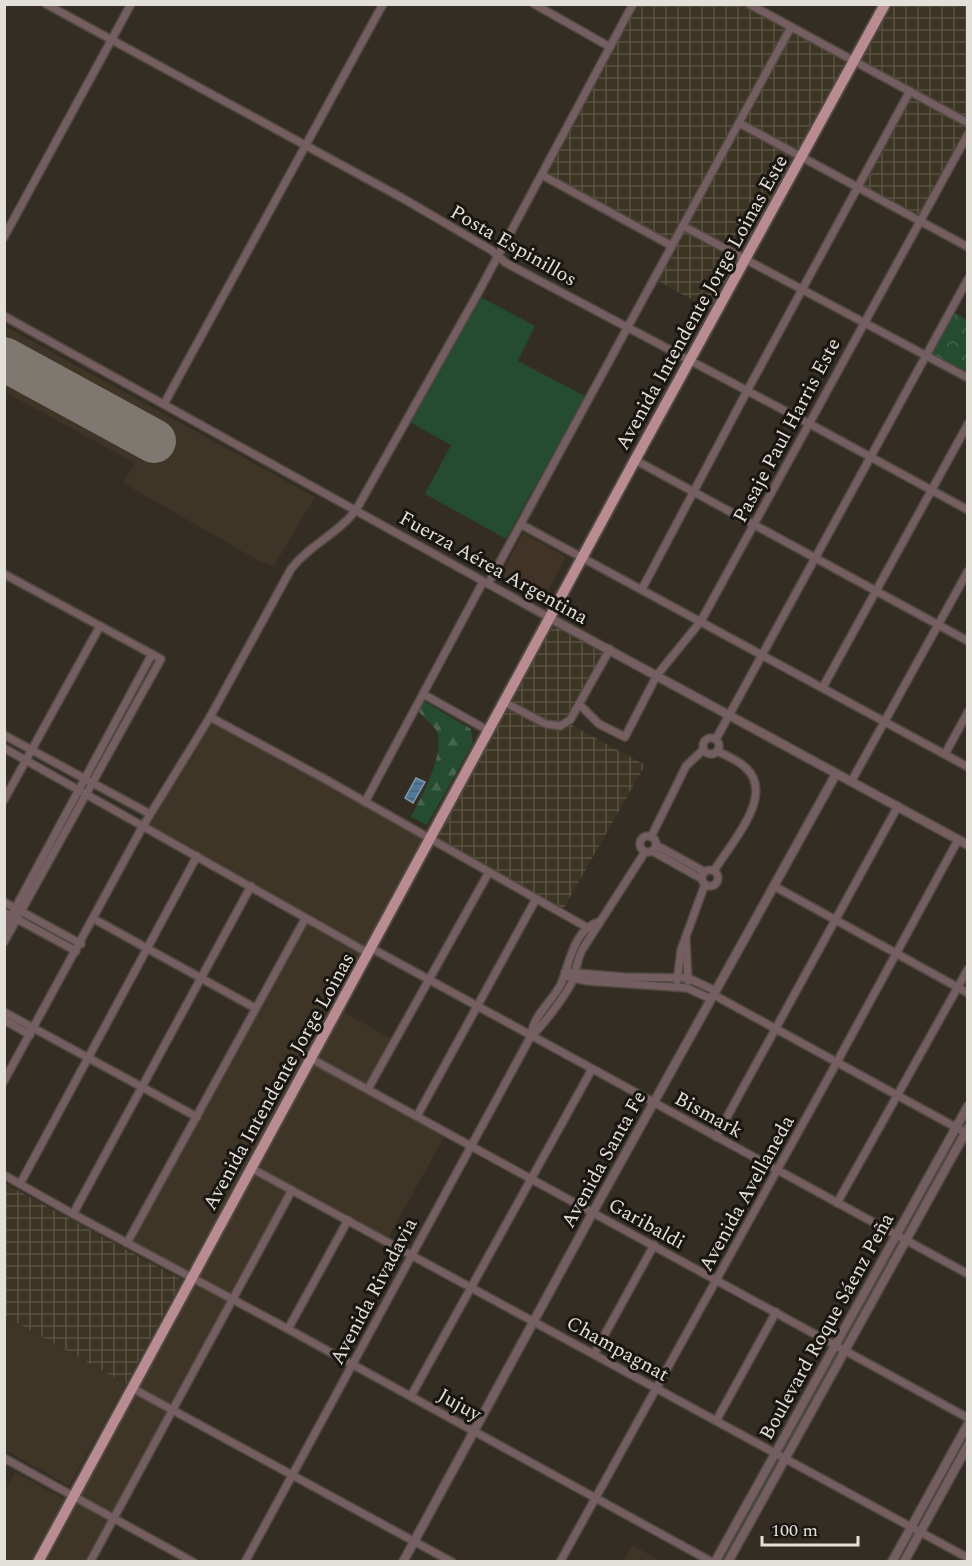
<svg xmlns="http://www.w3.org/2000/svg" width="972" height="1566" font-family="Spectral,serif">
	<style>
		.built { fill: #3f3526 }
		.industrial { fill: url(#industrial-grid) }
		.education { fill: #413326 }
		.grass { fill: #254b30 }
		.forest { fill: url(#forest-firs) }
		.park { fill: url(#park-crowns) }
		.water { fill: url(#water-rules); stroke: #7e97ac; stroke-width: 1.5 }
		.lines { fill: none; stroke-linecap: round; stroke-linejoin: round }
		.runway { stroke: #7e7870; stroke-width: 44 }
		.minor-casing { stroke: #504940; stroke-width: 10 }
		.tertiary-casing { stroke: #504940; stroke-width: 11 }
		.primary-casing { stroke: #504940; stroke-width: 14 }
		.minor { stroke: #745e61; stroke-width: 7 }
		.tertiary { stroke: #745e61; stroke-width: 8 }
		.primary { stroke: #b98b93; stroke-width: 10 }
		.labels { text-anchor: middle; stroke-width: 6; stroke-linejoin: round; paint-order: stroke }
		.street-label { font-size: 20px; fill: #e3dfd9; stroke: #191612 }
	</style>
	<defs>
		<pattern id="industrial-grid" width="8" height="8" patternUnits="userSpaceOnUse" patternTransform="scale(1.5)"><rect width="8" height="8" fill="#3d3524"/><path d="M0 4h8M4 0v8" fill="none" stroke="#595243"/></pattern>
		<pattern id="forest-firs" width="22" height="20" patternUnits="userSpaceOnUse" patternTransform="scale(1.5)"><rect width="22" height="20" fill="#254b30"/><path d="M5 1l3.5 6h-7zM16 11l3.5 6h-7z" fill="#44644d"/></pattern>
		<pattern id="park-crowns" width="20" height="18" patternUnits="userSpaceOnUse" patternTransform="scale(1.5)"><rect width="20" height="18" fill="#254b30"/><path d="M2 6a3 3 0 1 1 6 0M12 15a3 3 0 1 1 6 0" fill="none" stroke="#44644d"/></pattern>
		<pattern id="water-rules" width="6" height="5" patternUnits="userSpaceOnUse" patternTransform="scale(1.5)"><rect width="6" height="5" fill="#527899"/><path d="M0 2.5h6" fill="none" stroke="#4c6071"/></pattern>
	</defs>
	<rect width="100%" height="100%" fill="#342d23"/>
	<g class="built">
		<path d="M4,326L315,497L274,566L261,562L123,483L135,463L5,392Z"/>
		<path d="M210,717L431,839L337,1008L395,1041L368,1090L447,1132L387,1240L292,1190L90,1561L5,1562V1491L15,1472L64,1499L80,1483L191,1276L130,1239L305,919L143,826Z"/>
		<path d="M4,1316L126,1384L69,1486L5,1450Z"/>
		<path d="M632,1545L657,1559L656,1561H624Z"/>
	</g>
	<g class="industrial">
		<path d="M633,5H749L854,60L885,5H967V134L920,220L858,187L910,91L854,60L716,313L654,279L671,247L542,175Z"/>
		<path d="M550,618L610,649L579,704L572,725L645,765L561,913L431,839Z"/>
		<path d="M4,1183L182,1280L126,1384L5,1316Z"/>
	</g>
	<path class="education" d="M523,533L564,556L565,559L548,591L537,598L499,578Z"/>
	<g class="grass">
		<path d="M477,295L535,326L518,361L585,396L506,539L425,494L451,445L408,421Z"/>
		<path d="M967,1112V1121L725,1561L720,1562Z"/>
		<path d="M967,1424V1445L904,1561L892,1562Z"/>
	</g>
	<path class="forest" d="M424,701L471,729L473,743L427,825L411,817C421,797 445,755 437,732C434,725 423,717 418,711Z"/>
	<path class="park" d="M950,310L967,320V378L926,355Z"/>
	<path class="water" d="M416,778L425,782L413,803L405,798Z"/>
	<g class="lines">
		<path class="runway" d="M4,359L154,441"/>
		<defs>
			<g id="minor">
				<path d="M46,4L404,199L491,250L506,263L808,423L968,510"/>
				<path d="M534,4L610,47"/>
				<path d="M749,4L968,123"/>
				<path d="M739,123L968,247"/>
				<path d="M542,175L672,246"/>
				<path d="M683,226L968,378"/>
				<path d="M4,237L131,4"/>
				<path d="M4,316L550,618"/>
				<path d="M164,404L383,4"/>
				<path d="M635,460L968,641"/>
				<path d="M522,525L968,767"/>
				<path d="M4,574L161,659L4,942"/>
				<path d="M488,584L791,27"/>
				<path d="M642,589L747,391L910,91"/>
				<path d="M823,687L968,424"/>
				<path d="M423,694L489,731"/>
				<path d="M504,702L546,724L560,726L570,720L610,649"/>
				<path d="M579,704L599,724L625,737L657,675L701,621L968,134"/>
				<path d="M210,717L323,778L588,928"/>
				<path d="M4,735L150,814"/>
				<circle cx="711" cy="746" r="8"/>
				<path d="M716,739L968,279"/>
				<path d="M4,748L368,953"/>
				<path d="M945,754L968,712"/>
				<path d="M851,782L968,571"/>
				<path d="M4,800L100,626"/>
				<path d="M365,802L483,582"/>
				<circle cx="648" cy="844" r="8"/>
				<path d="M651,837L686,766L703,750"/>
				<path d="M656,845L705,872"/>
				<path d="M652,851L702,879"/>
				<circle cx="710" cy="878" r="8"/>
				<path d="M714,871C729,845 776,796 746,768C738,760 727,756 717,751"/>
				<path d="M774,886L968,993"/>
				<path d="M4,902L81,944"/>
				<path d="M4,912L76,951"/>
				<path d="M94,919L255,1008"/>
				<path d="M4,929L152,654"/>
				<path d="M686,938L688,981"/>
				<path d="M371,948L968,1274"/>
				<path d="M565,972L625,977L688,978L716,991"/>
				<path d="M569,977L587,981L687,988L711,999"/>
				<path d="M677,981L681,950L705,884"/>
				<path d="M714,995L968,1134"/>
				<path d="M4,1012L197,1117"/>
				<path d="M4,1020L30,1035"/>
				<path d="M531,1036C533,1015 552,1002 561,984C570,963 573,931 598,922"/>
				<path d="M310,1058L968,1418"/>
				<path d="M4,1081L143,826L210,717L291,569C309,545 338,534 356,510L477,295L633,4"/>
				<path d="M368,1089L489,872"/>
				<path d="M417,1116L536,899"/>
				<path d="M716,1137L898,806"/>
				<path d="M251,1168L968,1558"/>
				<path d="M4,1175L73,1214L288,1329L712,1562"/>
				<path d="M20,1184L197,856"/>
				<path d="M837,1203L968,969"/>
				<path d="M73,1214L251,886"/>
				<path d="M127,1243L305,919"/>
				<path d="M288,1329L348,1220"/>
				<path d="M594,1354L654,1245"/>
				<path d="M132,1388L452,1562"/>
				<path d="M411,1396L592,1069"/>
				<path d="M716,1421L776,1312"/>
				<path d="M4,1458L193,1562"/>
				<path d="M90,1562L292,1190"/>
				<path d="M245,1562L531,1036C542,1027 565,996 572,982C576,972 577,960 582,950L645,852"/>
				<path d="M560,1562L837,1062L958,840L962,842"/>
			</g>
			<g id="tertiary">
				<path d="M550,618L968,845"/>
				<path d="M403,1562L593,1212L836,774"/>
				<path d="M715,1562L968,1106"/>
				<path d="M728,1562L968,1128"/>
				<path d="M892,1562L968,1424"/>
				<path d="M904,1562L968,1445"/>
			</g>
			<path id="primary" d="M38,1562L635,460L885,4"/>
		</defs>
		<use href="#minor" class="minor-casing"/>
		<use href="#tertiary" class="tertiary-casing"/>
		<use href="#primary" class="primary-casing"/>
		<use href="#minor" class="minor"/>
		<use href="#tertiary" class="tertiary"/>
		<use href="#primary" class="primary"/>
	</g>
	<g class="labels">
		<g class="street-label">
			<text transform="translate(514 245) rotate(30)" y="7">Posta Espinillos</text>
			<text transform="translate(701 302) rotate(-61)" y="7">Avenida Intendente Jorge Loinas Este</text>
			<text transform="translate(786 430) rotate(-62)" y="7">Pasaje Paul Harris Este</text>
			<text transform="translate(494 567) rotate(29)" y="7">Fuerza Aérea Argentina</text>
			<text transform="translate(278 1081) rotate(-61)" y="7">Avenida Intendente Jorge Loinas</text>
			<text transform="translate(709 1114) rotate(29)" y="7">Bismark</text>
			<text transform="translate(603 1159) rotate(-61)" y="7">Avenida Santa Fe</text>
			<text transform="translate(746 1193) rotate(-61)" y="7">Avenida Avellaneda</text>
			<text transform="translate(647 1223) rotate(29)" y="7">Garibaldi</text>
			<text transform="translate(373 1291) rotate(-62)" y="7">Avenida Rivadavia</text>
			<text transform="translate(826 1326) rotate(-61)" y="7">Boulevard Roque Sáenz Peña</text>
			<text transform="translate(618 1348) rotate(29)" y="7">Champagnat</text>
			<text transform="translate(460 1404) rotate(29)" y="7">Jujuy</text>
		</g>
	</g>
	<rect width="972" height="1566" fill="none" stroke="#e3dfd9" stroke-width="12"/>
	<path d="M762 1536v9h96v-9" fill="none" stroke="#e3dfd9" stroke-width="3"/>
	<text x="771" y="1536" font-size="18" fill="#e3dfd9" stroke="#191612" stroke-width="4.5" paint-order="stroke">100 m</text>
</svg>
